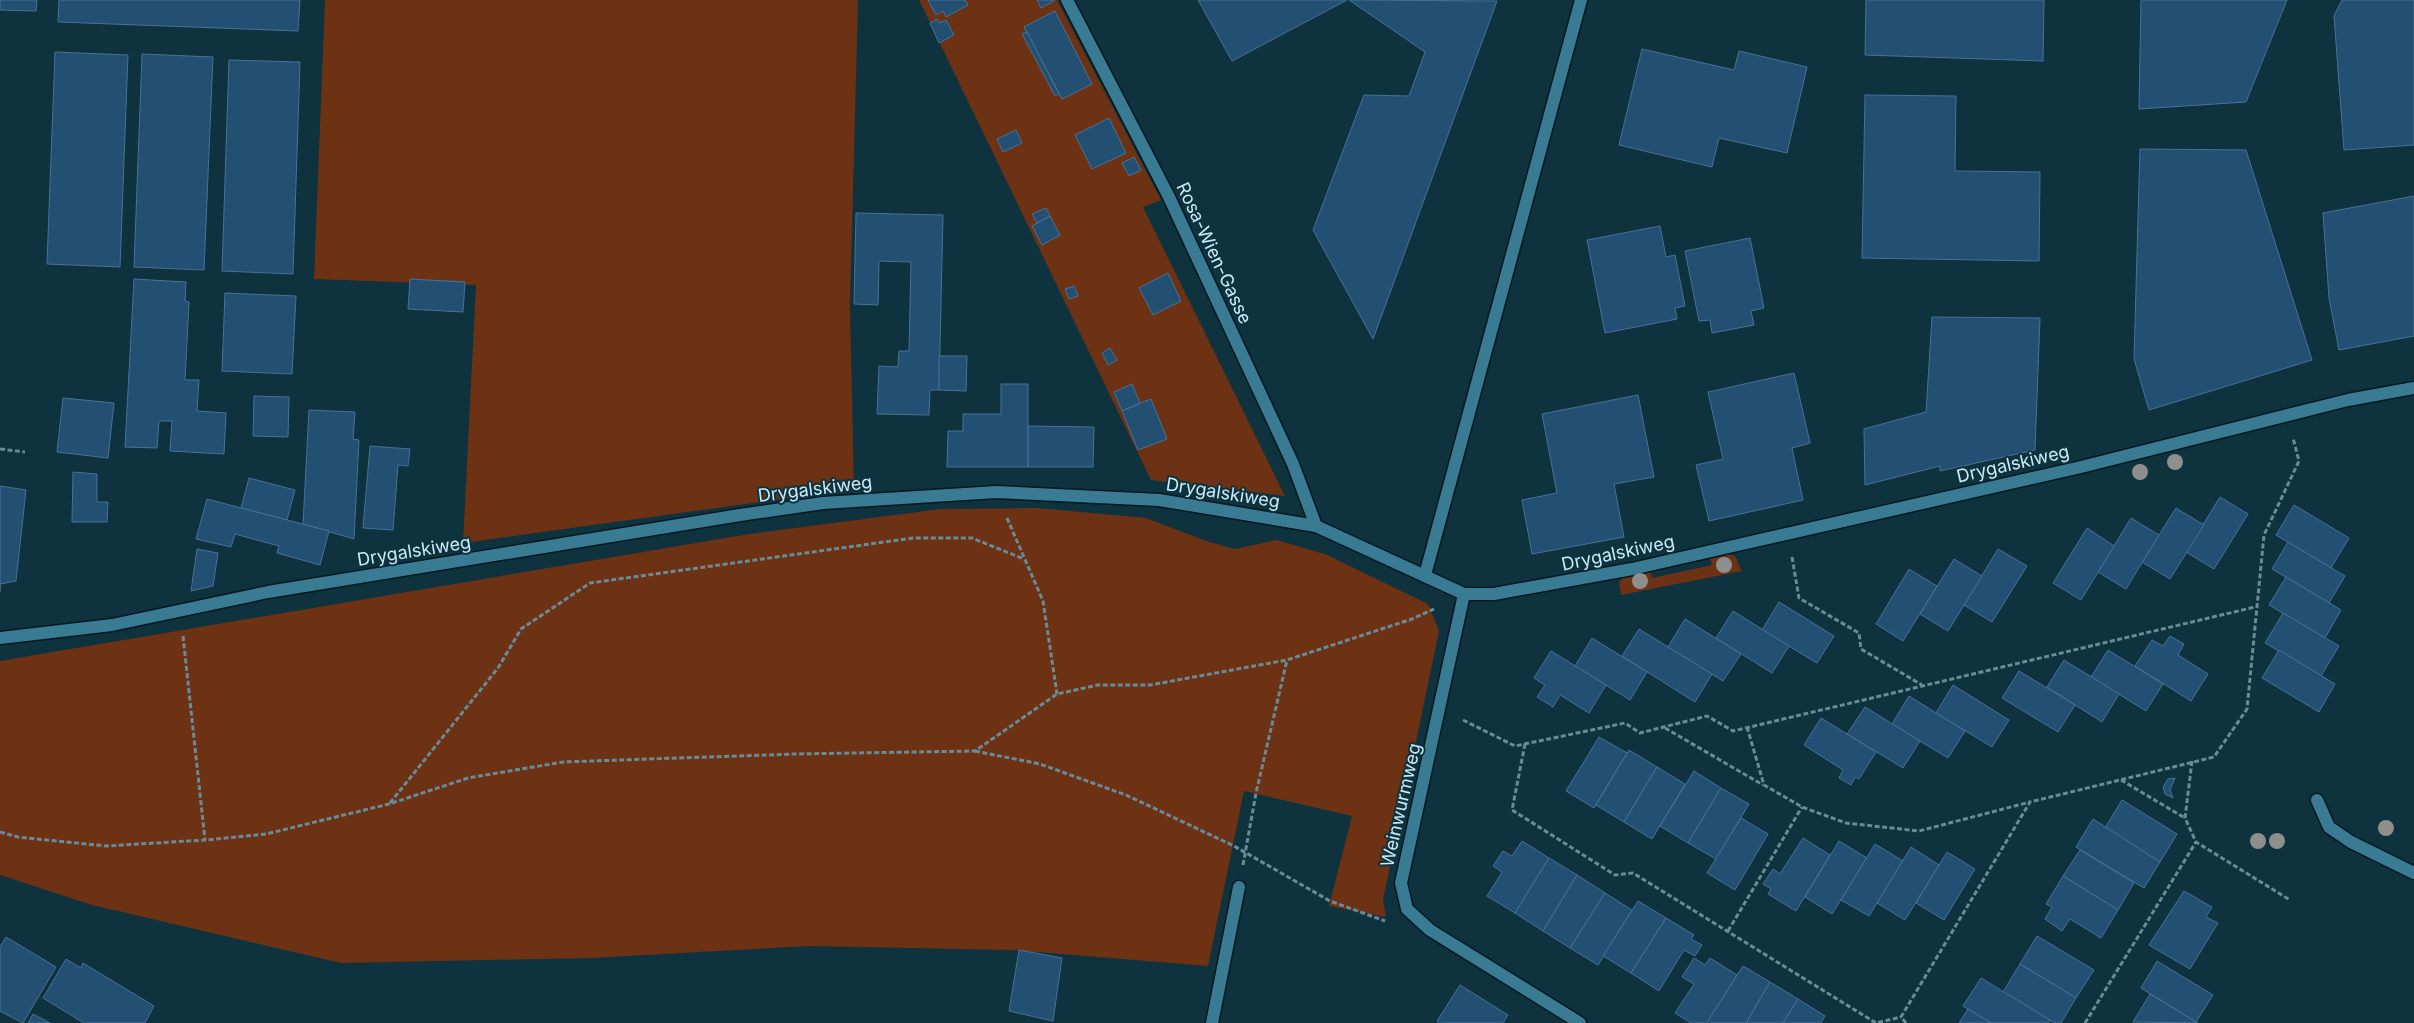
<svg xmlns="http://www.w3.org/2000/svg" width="2414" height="1023" font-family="Inter,sans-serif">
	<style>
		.green { fill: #6d3213 }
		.building { fill: #234f72; stroke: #477298 }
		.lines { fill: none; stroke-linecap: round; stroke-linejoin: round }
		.lane-casing { stroke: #041820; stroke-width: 15 }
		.street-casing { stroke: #041820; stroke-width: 15 }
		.path { stroke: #698b98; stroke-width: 3; stroke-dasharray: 5 2.5; stroke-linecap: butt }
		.lane { stroke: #397b93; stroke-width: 12 }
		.street { stroke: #397b93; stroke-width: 12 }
		.tree { fill: #8e8e8c }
		.labels { text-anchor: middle; stroke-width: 4; stroke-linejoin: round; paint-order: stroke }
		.street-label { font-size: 18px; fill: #caeaf8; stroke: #0f323f }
	</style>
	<rect width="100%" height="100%" fill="#0f323f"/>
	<g class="green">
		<path d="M325,0H858L850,306L854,489L463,543L476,285L314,279Z"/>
		<path d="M919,0H1057L1161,200L1143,207L1285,496L1151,480Z"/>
		<path d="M1037,508L1146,518L1206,541L1235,549L1276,540L1325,554L1428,604L1439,631L1383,900L1386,917L1329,906L1352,816L1244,791L1208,966L1013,950L808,946L590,958L341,963L92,905L0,875V661L749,534L941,509Z"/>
		<path d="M1726,553L1735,556L1742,571L1621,595L1619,583L1625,575L1650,569L1652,578L1712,565L1710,557Z"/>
	</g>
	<g class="building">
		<path d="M0,0H37L36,11L0,10Z"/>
		<path d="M59,0H300L298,31L58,22Z"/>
		<path d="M928,0H965L968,5L946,17L943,11L936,15Z"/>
		<path d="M1037,0H1054V1L1041,8Z"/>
		<path d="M1198,0H1347L1232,61Z"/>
		<path d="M1349,0L1497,1L1373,339L1313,230L1364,95L1409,96L1425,52Z"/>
		<path d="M1866,0H2044L2043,61L1865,55Z"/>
		<path d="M2141,0H2287L2246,102L2139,109Z"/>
		<path d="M2342,0H2414V145L2344,150L2334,16Z"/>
		<path d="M1055,11L1092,84L1062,99L1024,27Z"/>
		<path d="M937,19L939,23L946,20L954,35L939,43L930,23Z"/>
		<path d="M1027,32L1059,94L1055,96L1022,34Z"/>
		<path d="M1642,49L1734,70L1739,51L1807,67L1787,153L1719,138L1712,167L1619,145Z"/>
		<path d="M55,52L128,55L120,267L47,264Z"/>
		<path d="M142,54L213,57L204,270L134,267Z"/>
		<path d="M229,60L300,62L293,274L222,271Z"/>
		<path d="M1865,95L1956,96L1955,171L2040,172L2039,261L1862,258Z"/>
		<path d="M1109,118L1126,153L1092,169L1075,135Z"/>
		<path d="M1016,130L1022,143L1003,152L997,139Z"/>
		<path d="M2140,149L2246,150L2312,360L2149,410L2134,359Z"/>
		<path d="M1134,157L1141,170L1129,176L1122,163Z"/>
		<path d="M2414,196V336L2339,350L2329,298L2323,213Z"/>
		<path d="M1046,208L1050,216L1037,223L1032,214Z"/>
		<path d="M856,213L943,215L939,390H930L929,415L877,414L879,366L898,367L899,351H909L911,262L879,261L878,305L854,304Z"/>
		<path d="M1050,216L1060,235L1042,245L1032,226Z"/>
		<path d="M1660,226L1666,257L1675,255L1685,306L1675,308L1677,319L1605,333L1587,240Z"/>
		<path d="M1750,238L1764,308L1751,311L1754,325L1712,333L1710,320L1699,321L1685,251Z"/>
		<path d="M1168,273L1181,301L1153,315L1139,288Z"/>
		<path d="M134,279L186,282L185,301L189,302L185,380H199L197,411L226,413L224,454L170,451L172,421H159L157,448L125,447Z"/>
		<path d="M410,279L465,282L463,312L408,309Z"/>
		<path d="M1074,286L1078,296L1069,299L1065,289Z"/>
		<path d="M225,293L296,296L292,374L222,371Z"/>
		<path d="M1932,317L2040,318L2035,450L1940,471V466L1865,485L1864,429L1926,412Z"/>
		<path d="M1110,348L1117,360L1108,365L1102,353Z"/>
		<path d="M939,356H967L966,391L939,390Z"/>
		<path d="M1794,373L1810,443L1792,448L1803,500L1709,521L1696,465L1723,459L1708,392Z"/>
		<path d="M1001,384H1028V467H947L948,431H963V414H1001Z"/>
		<path d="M1132,384L1140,403L1122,411L1114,392Z"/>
		<path d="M1638,395L1654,477L1614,484L1624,537L1532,554L1522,500L1557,493L1542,414Z"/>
		<path d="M254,396L289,397L288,437L253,436Z"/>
		<path d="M63,398L114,403L108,458L57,452Z"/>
		<path d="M1151,399L1167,439L1138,450L1122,411Z"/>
		<path d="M309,410L355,412L353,439L359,440L354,539L303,524Z"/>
		<path d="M1028,426L1094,427L1093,467H1028Z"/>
		<path d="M370,446L410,449L408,466L398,465L393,530L363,528Z"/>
		<path d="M73,472L97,474V502H108L107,522H72Z"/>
		<path d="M249,478L295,490L287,520L241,508Z"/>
		<path d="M0,486L26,490L16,581L0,584V592Z"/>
		<path d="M2220,497L2248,514L2214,569L2186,552Z"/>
		<path d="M207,499L329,531L320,565L277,553L279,546L235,534L231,547L196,539Z"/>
		<path d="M2294,505L2349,538L2331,568L2276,535Z"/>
		<path d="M2176,508L2204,525L2170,579L2142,562Z"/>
		<path d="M2131,518L2159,535L2126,589L2098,572Z"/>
		<path d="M2087,528L2114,546L2081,600L2053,583Z"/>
		<path d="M2288,542L2345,576L2329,603L2272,569Z"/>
		<path d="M197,549L218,553L213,586L191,591Z"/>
		<path d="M1998,549L2027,566L1992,622L1964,605Z"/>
		<path d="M1954,559L1982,576L1948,631L1920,614Z"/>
		<path d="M1909,569L1937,586L1903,641L1876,624Z"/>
		<path d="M2286,577L2341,610L2325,638L2269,605Z"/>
		<path d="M1779,602L1834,636L1817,663L1762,630Z"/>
		<path d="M1733,611L1789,646L1772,673L1716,638Z"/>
		<path d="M2283,613L2339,646L2321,676L2265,643Z"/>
		<path d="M1685,619L1741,654L1723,681L1668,647Z"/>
		<path d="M1639,629L1712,674L1695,702L1622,656Z"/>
		<path d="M2170,636L2184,644L2178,655L2208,674L2191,701L2135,666L2152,640L2163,646Z"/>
		<path d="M1592,638L1647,672L1630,700L1575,666Z"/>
		<path d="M2108,650L2163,684L2146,711L2091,677Z"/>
		<path d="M2279,650L2335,684L2319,712L2262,678Z"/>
		<path d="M1551,651L1606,685L1589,713L1560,695L1553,707L1537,697L1545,685L1534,678Z"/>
		<path d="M2064,660L2119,694L2102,722L2047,687Z"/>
		<path d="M2019,671L2075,705L2058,732L2002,698Z"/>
		<path d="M1953,685L2009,720L1992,747L1936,713Z"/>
		<path d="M1909,696L1965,731L1948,758L1892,724Z"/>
		<path d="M1865,707L1920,741L1903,768L1847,734Z"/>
		<path d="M1821,718L1876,752L1859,779L1855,777L1851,785L1839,778L1843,770L1804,745Z"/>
		<path d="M1599,737L1627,753L1594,808L1566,791Z"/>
		<path d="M1629,750L1657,767L1624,822L1596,805Z"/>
		<path d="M1657,767L1685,784L1652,839L1624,822Z"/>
		<path d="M1694,771L1721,788L1688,843L1660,826Z"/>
		<path d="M2175,778L2170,790L2173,798L2165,794L2163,787L2168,779Z"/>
		<path d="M1721,788L1749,804L1716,859L1688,843Z"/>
		<path d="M2122,800L2177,834L2160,862L2105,828Z"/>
		<path d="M1741,818L1768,834L1735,890L1707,873Z"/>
		<path d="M2093,819L2160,862L2144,888L2076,847Z"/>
		<path d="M1803,838L1830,855L1796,911L1768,894L1771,889L1763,884L1773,869L1780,874Z"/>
		<path d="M1522,841L1549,858L1515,913L1487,896L1502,872L1493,866L1503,851L1512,856Z"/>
		<path d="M1839,841L1867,858L1832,914L1805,897Z"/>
		<path d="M1875,844L1903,861L1869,916L1841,900Z"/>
		<path d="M1911,847L1939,865L1905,920L1877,903Z"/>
		<path d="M2080,850L2134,883L2118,910L2063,876Z"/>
		<path d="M1947,852L1975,869L1944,920L1916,903Z"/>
		<path d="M1549,858L1577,875L1543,931L1515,913Z"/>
		<path d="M1577,875L1605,893L1570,948L1543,931Z"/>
		<path d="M2063,876L2118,910L2101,938L2070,919L2062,931L2045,919L2052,907L2046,904Z"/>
		<path d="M2184,891L2212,907L2206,917L2218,923L2190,969L2149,945Z"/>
		<path d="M1605,893L1632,910L1598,965L1570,948Z"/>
		<path d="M1638,901L1666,918L1631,973L1603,956Z"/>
		<path d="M1666,918L1694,935L1691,939L1702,945L1695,956L1684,950L1659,991L1631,973Z"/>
		<path d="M2037,936L2094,970L2076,998L2020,964Z"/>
		<path d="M6,937L56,967L23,1023L0,1011V947Z"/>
		<path d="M1019,950L1062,958L1053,1021L1009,1011Z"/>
		<path d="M1694,958L1705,965L1710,958L1737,975L1707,1023H1691L1675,1013L1694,984L1682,977Z"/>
		<path d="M66,959L81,968L83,963L154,1006L145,1023H84L43,998Z"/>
		<path d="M2157,961L2213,995L2196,1022L2141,988Z"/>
		<path d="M2020,964L2076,998L2061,1023H2054L2003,992Z"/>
		<path d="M1743,966L1770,982L1746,1023H1712L1708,1021Z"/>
		<path d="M1981,978L2050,1020L2048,1023H1991L1963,1006Z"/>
		<path d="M1770,982L1798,999L1783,1023H1746Z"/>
		<path d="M1460,985L1508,1015L1503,1023H1440L1437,1021Z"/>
		<path d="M2150,994L2196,1022L2198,1023L2133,1022Z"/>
		<path d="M1798,999L1825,1016L1821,1023H1783Z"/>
		<path d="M1968,1009L1991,1023H1959Z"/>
		<path d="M33,1014L50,1023H28Z"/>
	</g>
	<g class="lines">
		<defs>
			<g id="lane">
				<path d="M1067,0L1169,197L1293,464L1316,526"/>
				<path d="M1425,575L1581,0"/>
			</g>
			<g id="street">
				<path d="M1464,594L1401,883L1407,909L1430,930L1580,1023"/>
				<path d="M0,638L112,625L268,592L740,515L823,503L996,492L1159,500L1316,526L1464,594H1494L1632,569L2081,467L2348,400L2414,388"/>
				<path d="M2317,800L2329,827L2351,842L2414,873"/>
				<path d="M1212,1023L1239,887"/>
			</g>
		</defs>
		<use href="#lane" class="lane-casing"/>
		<use href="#street" class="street-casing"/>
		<g class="path">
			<path d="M0,449L25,452"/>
			<path d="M1007,518L1043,601L1057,694"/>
			<path d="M1792,557L1799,598L1859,633L1861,649L1922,685"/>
			<path d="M183,636L205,840"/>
			<path d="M1463,720L1515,746L1625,723L1640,733L1707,716L1733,731L2255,607"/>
			<path d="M1747,727L1764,785L1802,807L1846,823L1919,831L2030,802"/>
			<path d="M1665,728L1763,785"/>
			<path d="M1525,744L1512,810L1615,875L1633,873L1876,1023L1901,1017"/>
			<path d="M975,751L1040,764L1126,795L1234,846L1330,901L1385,921"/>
			<path d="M2192,761L2185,818L2196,842L2290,900"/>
			<path d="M2121,780L2185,818"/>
			<path d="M390,803L498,668L521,629L590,583L913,538H972L1024,559"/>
			<path d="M0,832L18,837L106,846L205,840L266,834L389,804L468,778L563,762L795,754L975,751L1057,694L1098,685H1150L1287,660L1412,619L1434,609"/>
			<path d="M1243,865L1256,793L1287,660"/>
			<path d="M1728,931L1802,807"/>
			<path d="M1906,1023L1901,1017L2030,802L2214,757L2247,709L2264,535L2299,461L2293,438"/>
			<path d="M2085,1023L2196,842"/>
		</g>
		<use href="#lane" class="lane"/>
		<use href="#street" class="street"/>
	</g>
	<g class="tree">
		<circle cx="2175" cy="462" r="8"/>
		<circle cx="2140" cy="472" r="8"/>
		<circle cx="1724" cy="565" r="8"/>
		<circle cx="1640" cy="581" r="8"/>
		<circle cx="2386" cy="828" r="8"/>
		<circle cx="2258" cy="841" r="8"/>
		<circle cx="2277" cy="841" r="8"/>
	</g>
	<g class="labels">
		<g class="street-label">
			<text transform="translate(1214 253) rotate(65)" y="6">Rosa-Wien-Gasse</text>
			<text transform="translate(2013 464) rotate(-13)" y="6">Drygalskiweg</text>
			<text transform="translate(815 489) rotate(-7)" y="6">Drygalskiweg</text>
			<text transform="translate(1223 493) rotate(9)" y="6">Drygalskiweg</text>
			<text transform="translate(414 551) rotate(-9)" y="6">Drygalskiweg</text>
			<text transform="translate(1618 553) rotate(-12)" y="6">Drygalskiweg</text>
			<text transform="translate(1401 805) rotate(-77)" y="6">Weinwurmweg</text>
		</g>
	</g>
</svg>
